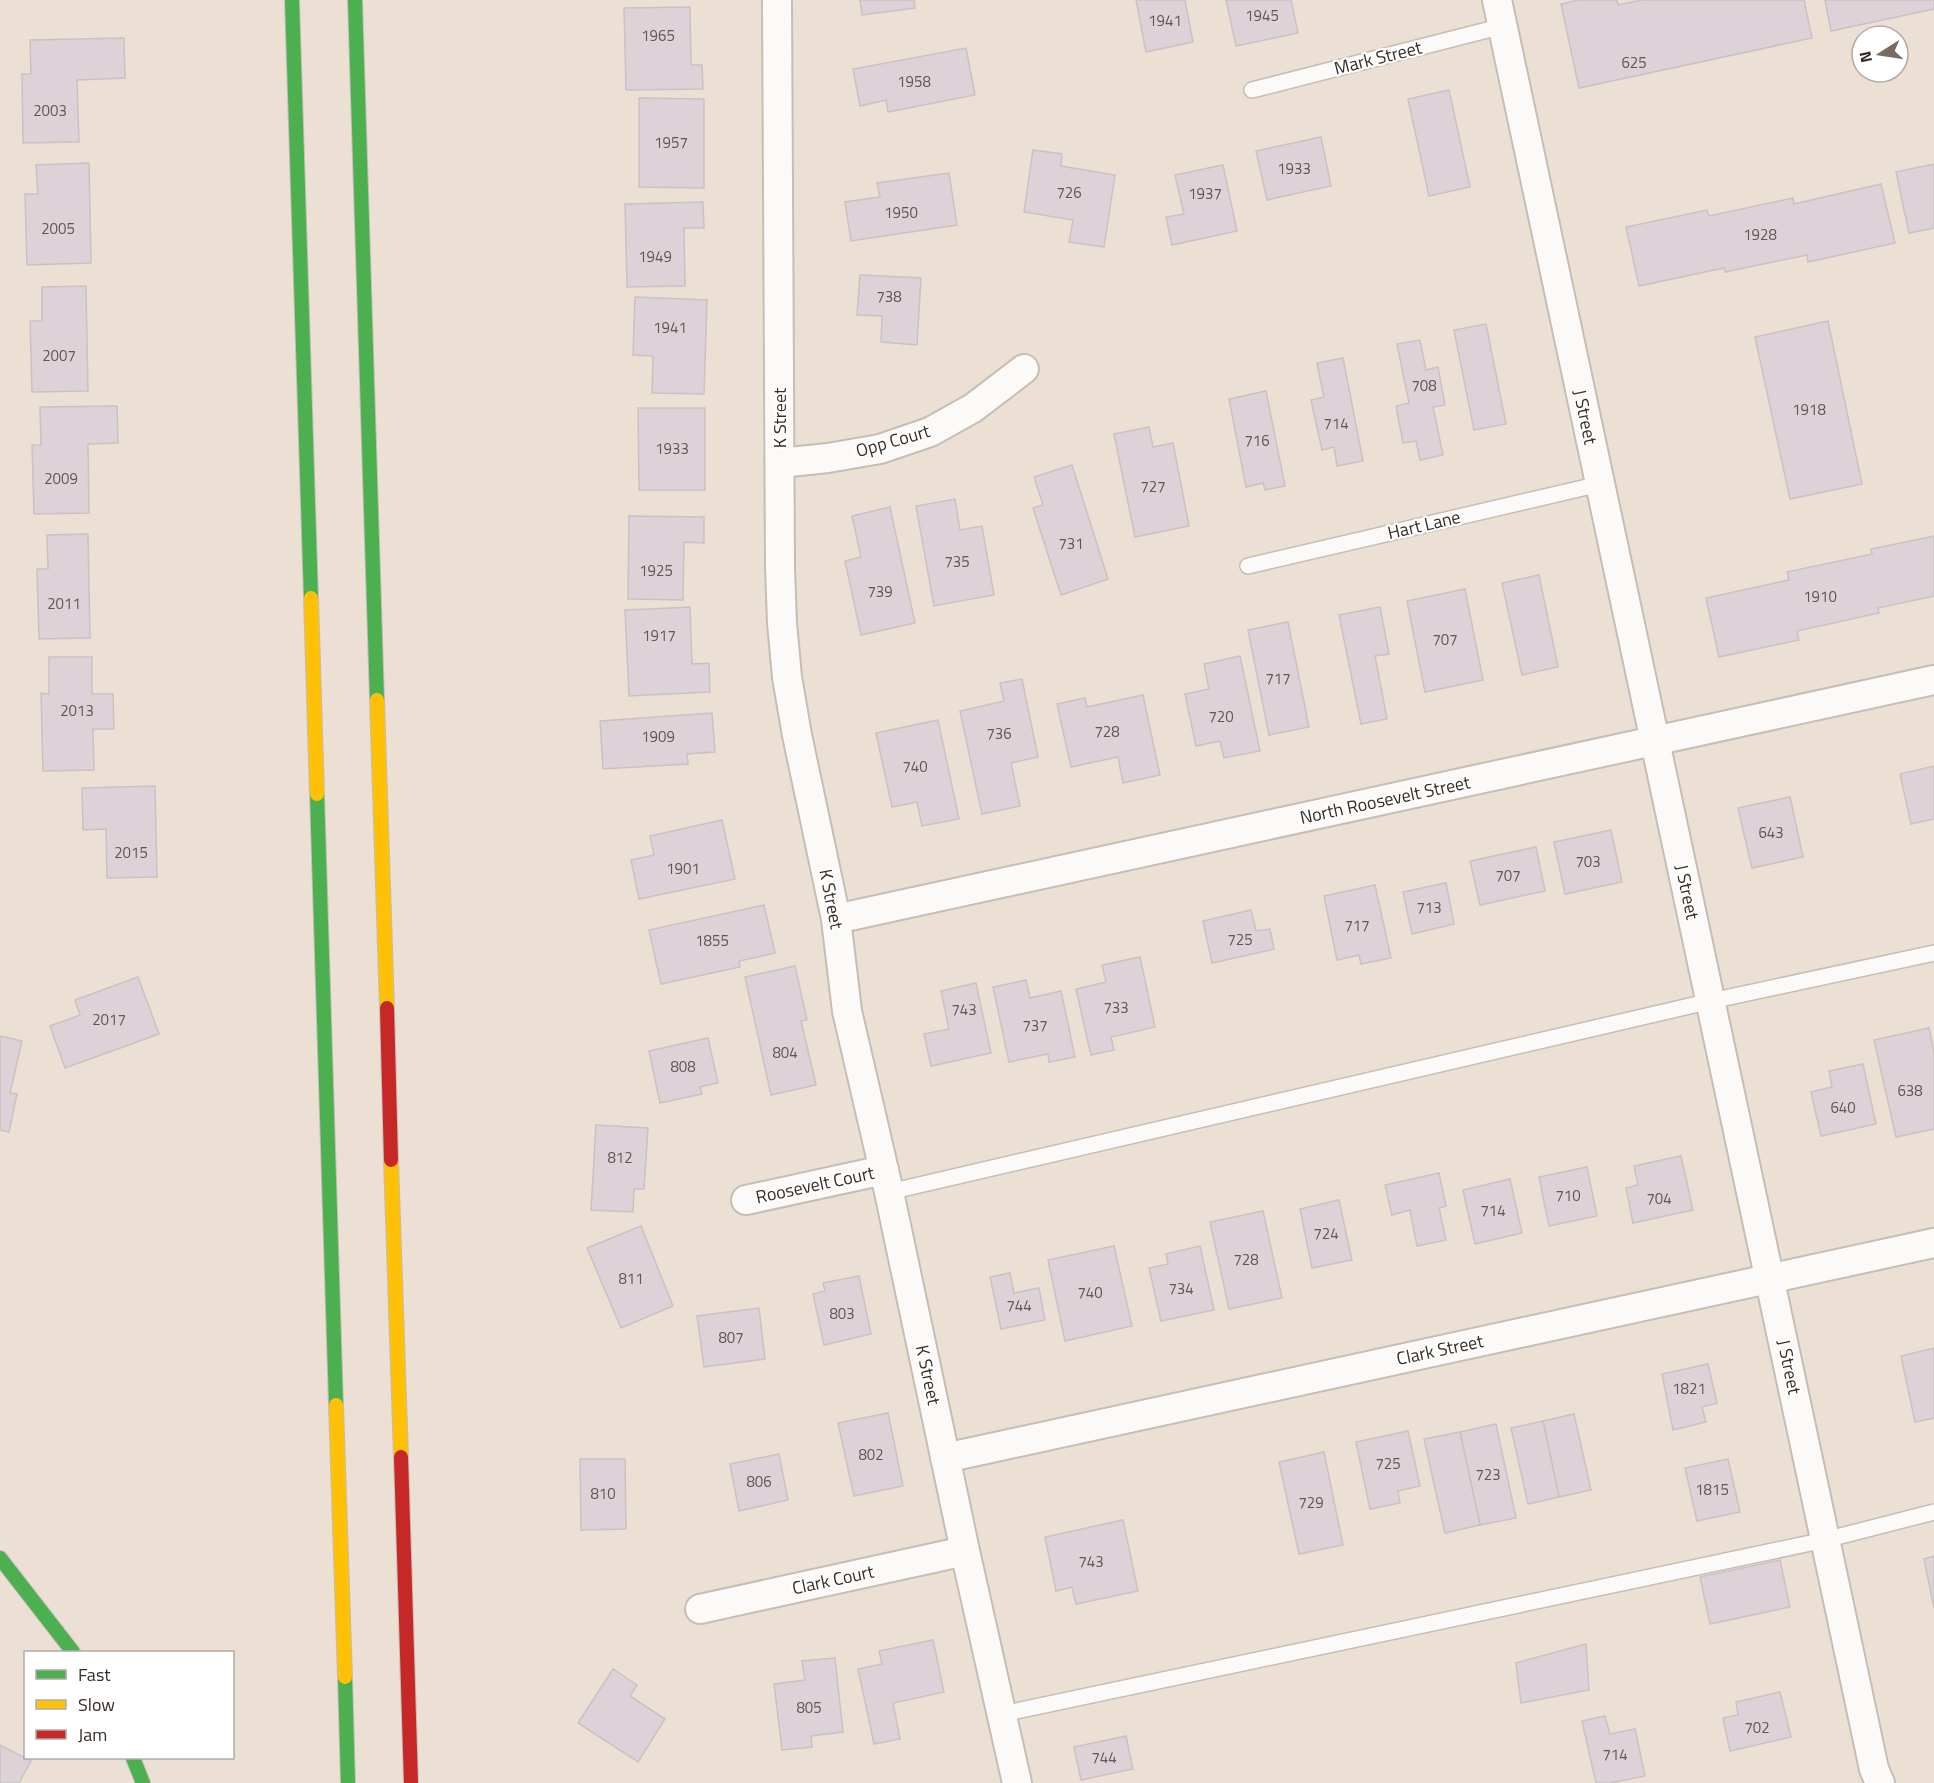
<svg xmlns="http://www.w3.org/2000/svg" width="1934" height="1783" font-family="'Titillium Web',sans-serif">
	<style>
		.building { fill: #dcd2d7; stroke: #cac2c2; stroke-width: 1.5 }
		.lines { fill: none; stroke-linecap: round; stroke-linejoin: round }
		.lane-casing { stroke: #c6bdb4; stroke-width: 18 }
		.street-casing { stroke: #c6bdb4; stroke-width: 32 }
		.fast-casing { stroke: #c6bdb4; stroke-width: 16 }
		.slow-casing { stroke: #c6bdb4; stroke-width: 16 }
		.jam-casing { stroke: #c6bdb4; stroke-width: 16 }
		.lane { stroke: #fcfaf9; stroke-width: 15 }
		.street { stroke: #fcfaf9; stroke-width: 28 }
		.fast { stroke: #4caf50; stroke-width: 14 }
		.slow { stroke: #ffc107; stroke-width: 14 }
		.jam { stroke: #c62828; stroke-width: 14 }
		.labels { text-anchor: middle; stroke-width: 4.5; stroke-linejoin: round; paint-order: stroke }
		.number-label { font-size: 15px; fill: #605752 }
		.street-label { font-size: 18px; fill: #362e26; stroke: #fff }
	</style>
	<rect width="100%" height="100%" fill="#ece0d5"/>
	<g class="building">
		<path d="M860,0H914L915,8L862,15Z"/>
		<path d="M1136,0H1185L1193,42L1146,52Z"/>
		<path d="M1226,0H1291L1298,33L1236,46Z"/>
		<path d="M1579,0H1617L1618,5L1641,0H1804L1812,38L1579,88L1561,4Z"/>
		<path d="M1825,0H1934V9L1831,31Z"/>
		<path d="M690,7L691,65H702L703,89L626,90L624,8Z"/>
		<path d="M124,38L125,78L77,80L79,142L23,143L22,74H31L30,40Z"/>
		<path d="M966,48L975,95L888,112L886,100L860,106L853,69Z"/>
		<path d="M1449,90L1470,187L1429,196L1408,99Z"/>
		<path d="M639,98L704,99V188L639,187Z"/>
		<path d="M1321,137L1331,186L1267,200L1256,151Z"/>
		<path d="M1033,150L1062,154L1061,166L1115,175L1104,247L1069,242L1073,220L1024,212Z"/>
		<path d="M89,163L91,263L27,265L25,194H38L36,165Z"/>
		<path d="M1934,164V228L1909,233L1896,172Z"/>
		<path d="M1223,165L1237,231L1172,245L1166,217L1184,214L1175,175Z"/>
		<path d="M949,173L957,225L851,241L845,202L880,197L877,183Z"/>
		<path d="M1881,184L1895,243L1808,262L1807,255L1725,272L1724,268L1639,286L1626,227L1707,210L1709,216L1793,198L1794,204Z"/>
		<path d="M703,202L704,228H684L685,286L627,287L625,204Z"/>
		<path d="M860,275L921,278L917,345L881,342L882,316L857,315Z"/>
		<path d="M86,286L88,391L32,392L30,321H42V287Z"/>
		<path d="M635,297L707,300L704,394L652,393L653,356L633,355Z"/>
		<path d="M1828,321L1862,484L1790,499L1755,337Z"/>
		<path d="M1486,324L1506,424L1474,430L1454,330Z"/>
		<path d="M1420,340L1426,370L1438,367L1445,405L1433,407L1443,455L1420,460L1416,441L1403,443L1396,406L1409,403L1397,344Z"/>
		<path d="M1343,358L1363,461L1337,466L1334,447L1322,450L1311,400L1324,397L1317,363Z"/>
		<path d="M1266,391L1285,486L1265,490L1263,483L1246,487L1229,399Z"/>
		<path d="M117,406L118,443L88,444L89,513L34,514L32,445H41L40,407Z"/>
		<path d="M638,408H705V490H639Z"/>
		<path d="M1149,427L1153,447L1173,443L1189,526L1135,537L1114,434Z"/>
		<path d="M1072,465L1108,579L1061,595L1033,508L1043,505L1034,477Z"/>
		<path d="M955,499L960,530L982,526L994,595L934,606L916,506Z"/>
		<path d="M890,507L915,623L861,635L845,561L861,557L852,516Z"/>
		<path d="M629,516L704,517V543L684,542L683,600L628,599Z"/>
		<path d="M88,534L90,638L39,639L37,569H48L47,535Z"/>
		<path d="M1934,536V596L1878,608L1879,613L1797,631L1799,640L1719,657L1706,598L1789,580L1787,572L1872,554L1871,549Z"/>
		<path d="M1539,575L1558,667L1522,675L1502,583Z"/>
		<path d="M1465,589L1483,680L1425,692L1407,601Z"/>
		<path d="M690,607L692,664L709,663L710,692L629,696L625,610Z"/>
		<path d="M1380,607L1389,654L1375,656L1387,719L1361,724L1339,615Z"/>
		<path d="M1288,622L1309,727L1269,735L1248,630Z"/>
		<path d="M1240,656L1260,751L1224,758L1220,741L1196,746L1185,694L1209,689L1204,664Z"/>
		<path d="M49,657H92V694H113L114,729H93L94,770L43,771L41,693L49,694Z"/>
		<path d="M1022,679L1038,757L1011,763L1020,806L982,814L960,711L1004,701L1000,683Z"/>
		<path d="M1143,695L1160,775L1123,783L1118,757L1071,767L1057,704L1085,698L1087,707Z"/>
		<path d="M712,713L715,752L687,754L688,764L603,769L600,721Z"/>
		<path d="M938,720L959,819L922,826L917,802L892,807L876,733Z"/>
		<path d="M1934,766V819L1911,824L1900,774Z"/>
		<path d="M155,786L157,877L107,878L106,829L83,830L82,788Z"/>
		<path d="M1790,797L1803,857L1752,868L1738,808Z"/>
		<path d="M722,820L735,879L639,899L631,860L654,855L650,836Z"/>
		<path d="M1611,830L1622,882L1565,894L1554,842Z"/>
		<path d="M1536,847L1545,891L1480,905L1470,861Z"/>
		<path d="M1446,883L1454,924L1412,934L1403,892Z"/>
		<path d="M1375,885L1391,958L1361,964L1359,955L1337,960L1324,896Z"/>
		<path d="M764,905L775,953L739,961L740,967L661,984L649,930Z"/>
		<path d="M1251,910L1256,931L1270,929L1274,949L1212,963L1203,921Z"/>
		<path d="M1140,957L1155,1027L1111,1037L1114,1050L1091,1055L1076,989L1106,982L1102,965Z"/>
		<path d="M795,966L807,1020L801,1021L816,1085L771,1095L745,977Z"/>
		<path d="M138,977L159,1034L65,1068L50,1026L80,1015L75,1000Z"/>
		<path d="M1026,980L1030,998L1061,991L1075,1057L1049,1062L1048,1054L1009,1062L993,987Z"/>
		<path d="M976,983L991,1053L931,1066L924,1034L949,1029L941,991Z"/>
		<path d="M1929,1028L1934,1053V1129L1896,1137L1874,1040Z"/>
		<path d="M0,1036L22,1041L10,1093L17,1094L9,1132L0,1130Z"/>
		<path d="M708,1038L718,1083L700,1087L702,1094L660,1103L649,1051Z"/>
		<path d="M1863,1064L1876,1124L1821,1136L1811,1092L1832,1087L1829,1071Z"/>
		<path d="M596,1125L648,1128L644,1189H634L633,1212L591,1210Z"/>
		<path d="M1681,1156L1693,1210L1633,1223L1626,1188L1638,1185L1634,1166Z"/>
		<path d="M1587,1167L1597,1216L1549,1226L1539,1177Z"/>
		<path d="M1439,1173L1446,1206L1439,1208L1446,1240L1417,1246L1410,1210L1392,1215L1385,1185Z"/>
		<path d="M1510,1179L1522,1233L1475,1244L1463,1190Z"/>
		<path d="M1339,1200L1352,1260L1312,1268L1300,1209Z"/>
		<path d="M1263,1211L1282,1298L1229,1309L1210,1222Z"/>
		<path d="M641,1226L673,1306L621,1328L587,1248Z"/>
		<path d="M1114,1246L1132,1326L1065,1341L1048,1260Z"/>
		<path d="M1200,1246L1214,1310L1161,1321L1149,1268L1168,1264L1166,1254Z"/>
		<path d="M1010,1273L1014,1293L1039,1288L1045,1320L1001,1329L990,1277Z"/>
		<path d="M859,1276L871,1334L824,1345L813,1294L825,1291L823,1283Z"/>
		<path d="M759,1308L765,1359L704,1367L697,1316Z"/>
		<path d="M1934,1348V1418L1915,1422L1901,1356Z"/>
		<path d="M1708,1364L1717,1403L1702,1407L1706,1422L1673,1430L1662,1374Z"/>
		<path d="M888,1413L903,1486L854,1496L838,1423Z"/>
		<path d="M1574,1414L1591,1490L1559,1497L1543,1421Z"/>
		<path d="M1543,1421L1559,1497L1528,1504L1511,1428Z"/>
		<path d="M1496,1424L1516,1518L1480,1525L1460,1432Z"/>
		<path d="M1408,1431L1420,1486L1398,1491L1400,1503L1370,1509L1356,1442Z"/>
		<path d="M1460,1432L1480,1525L1445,1533L1424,1439Z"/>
		<path d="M1324,1452L1343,1545L1299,1554L1279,1462Z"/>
		<path d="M779,1454L788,1500L739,1511L730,1464Z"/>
		<path d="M580,1459H625L626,1529L581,1530Z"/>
		<path d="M1728,1459L1740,1512L1697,1521L1685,1468Z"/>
		<path d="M1123,1520L1138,1591L1076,1604L1072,1587L1056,1591L1045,1537Z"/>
		<path d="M1934,1556V1608L1924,1559Z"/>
		<path d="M1780,1560L1790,1607L1710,1624L1700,1577Z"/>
		<path d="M933,1640L944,1692L893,1703L900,1739L874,1744L858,1669L882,1664L879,1651Z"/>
		<path d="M1586,1644L1589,1690L1521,1703L1516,1663Z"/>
		<path d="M835,1658L843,1732L811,1736L812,1747L782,1750L774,1684L805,1680L802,1661Z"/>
		<path d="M613,1669L637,1685L630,1696L665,1719L638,1762L578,1723Z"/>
		<path d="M1780,1692L1791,1737L1730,1751L1723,1718L1738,1715L1736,1702Z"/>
		<path d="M1605,1716L1610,1734L1635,1729L1645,1776L1610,1783H1596L1582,1721Z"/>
		<path d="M1126,1736L1133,1769L1081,1780L1074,1747Z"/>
		<path d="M0,1745L31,1761L19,1783H0Z"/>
	</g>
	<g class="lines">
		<defs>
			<g id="lane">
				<path d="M1252,90L1503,26"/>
				<path d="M1248,566L1600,484"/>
				<path d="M889,1192L1711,1001L1934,953"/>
				<path d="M1002,1714L1825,1540L1934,1512"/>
			</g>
			<g id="street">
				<path d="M777,0L780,568L782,623L787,677L797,735L836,919L847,1011L889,1192L965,1551L1017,1783"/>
				<path d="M1497,0L1874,1769L1880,1783"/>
				<path d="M780,463L828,458L880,449L930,432L973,408L1024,369"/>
				<path d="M836,919L1934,680"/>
				<path d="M746,1200L884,1170"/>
				<path d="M945,1458L1934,1243"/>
				<path d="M700,1609L965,1551"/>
			</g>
			<g id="fast">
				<path d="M292,0L311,598"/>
				<path d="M355,0L377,700"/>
				<path d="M317,794L336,1405"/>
				<path d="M0,1558L73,1652"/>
				<path d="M345,1677L348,1783"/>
				<path d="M133,1758L143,1783"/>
			</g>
			<g id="slow">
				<path d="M311,598L317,794"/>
				<path d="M377,700L387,1008"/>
				<path d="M391,1160L401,1457"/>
				<path d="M336,1405L345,1677"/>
			</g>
			<g id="jam">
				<path d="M387,1008L391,1160"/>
				<path d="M401,1457L411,1783"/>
			</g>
		</defs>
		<use href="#lane" class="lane-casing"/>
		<use href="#street" class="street-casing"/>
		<use href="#fast" class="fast-casing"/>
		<use href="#slow" class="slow-casing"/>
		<use href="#jam" class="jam-casing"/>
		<use href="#lane" class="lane"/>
		<use href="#street" class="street"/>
		<use href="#fast" class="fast"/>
		<use href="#slow" class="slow"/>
		<use href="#jam" class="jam"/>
	</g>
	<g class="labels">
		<g class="number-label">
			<text x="1262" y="21">1945</text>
			<text x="1165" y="26">1941</text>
			<text x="658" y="41">1965</text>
			<text x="1634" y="68">625</text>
			<text x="914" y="87">1958</text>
			<text x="50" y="116">2003</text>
			<text x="671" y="148">1957</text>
			<text x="1294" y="174">1933</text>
			<text x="1069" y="198">726</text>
			<text x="1205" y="199">1937</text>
			<text x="901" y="218">1950</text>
			<text x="58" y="234">2005</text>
			<text x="1760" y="240">1928</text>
			<text x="655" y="262">1949</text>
			<text x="889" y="302">738</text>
			<text x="670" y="333">1941</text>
			<text x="59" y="361">2007</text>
			<text x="1424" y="391">708</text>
			<text x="1809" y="415">1918</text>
			<text x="1336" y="429">714</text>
			<text x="1257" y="446">716</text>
			<text x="672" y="454">1933</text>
			<text x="61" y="484">2009</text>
			<text x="1153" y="492">727</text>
			<text x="1071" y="549">731</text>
			<text x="957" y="567">735</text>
			<text x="656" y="576">1925</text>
			<text x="880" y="597">739</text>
			<text x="1820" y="602">1910</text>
			<text x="64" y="609">2011</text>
			<text x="659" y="641">1917</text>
			<text x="1445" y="645">707</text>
			<text x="1278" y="684">717</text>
			<text x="77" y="716">2013</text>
			<text x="1221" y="722">720</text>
			<text x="1107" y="737">728</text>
			<text x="999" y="739">736</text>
			<text x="658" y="742">1909</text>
			<text x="915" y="772">740</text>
			<text x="1771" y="838">643</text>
			<text x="131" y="858">2015</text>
			<text x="1588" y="867">703</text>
			<text x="683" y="874">1901</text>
			<text x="1508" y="881">707</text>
			<text x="1429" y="913">713</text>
			<text x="1357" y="931">717</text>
			<text x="1240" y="945">725</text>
			<text x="712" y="946">1855</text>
			<text x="1116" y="1013">733</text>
			<text x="964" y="1015">743</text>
			<text x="109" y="1025">2017</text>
			<text x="1035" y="1031">737</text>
			<text x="785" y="1058">804</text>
			<text x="683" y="1072">808</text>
			<text x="1910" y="1096">638</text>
			<text x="1843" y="1113">640</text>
			<text x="620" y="1163">812</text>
			<text x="1568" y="1201">710</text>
			<text x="1659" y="1204">704</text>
			<text x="1493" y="1216">714</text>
			<text x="1326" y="1239">724</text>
			<text x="1246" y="1265">728</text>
			<text x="631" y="1284">811</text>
			<text x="1181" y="1294">734</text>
			<text x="1090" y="1298">740</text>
			<text x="1019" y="1311">744</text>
			<text x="842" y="1319">803</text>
			<text x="731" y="1343">807</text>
			<text x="1689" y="1394">1821</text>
			<text x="871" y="1460">802</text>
			<text x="1388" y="1469">725</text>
			<text x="1488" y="1480">723</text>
			<text x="759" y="1487">806</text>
			<text x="1712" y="1495">1815</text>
			<text x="603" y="1499">810</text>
			<text x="1311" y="1508">729</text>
			<text x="1091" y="1567">743</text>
			<text x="809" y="1713">805</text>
			<text x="1757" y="1733">702</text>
			<text x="1615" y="1760">714</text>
			<text x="1104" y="1763">744</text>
		</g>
		<g class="street-label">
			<text transform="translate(1378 58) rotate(-14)" y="6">Mark Street</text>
			<text transform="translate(1585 417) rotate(78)" y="6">J Street</text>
			<text transform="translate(780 418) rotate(-90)" y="6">K Street</text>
			<text transform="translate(893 441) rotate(-16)" y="6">Opp Court</text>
			<text transform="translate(1424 525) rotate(-13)" y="6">Hart Lane</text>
			<text transform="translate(1385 800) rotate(-12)" y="6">North Roosevelt Street</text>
			<text transform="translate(1687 892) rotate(78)" y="6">J Street</text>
			<text transform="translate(831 899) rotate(79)" y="6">K Street</text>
			<text transform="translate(815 1185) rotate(-12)" y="6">Roosevelt Court</text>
			<text transform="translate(1440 1350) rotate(-12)" y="6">Clark Street</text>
			<text transform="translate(1789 1367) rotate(78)" y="6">J Street</text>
			<text transform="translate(928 1375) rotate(78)" y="6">K Street</text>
			<text transform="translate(833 1580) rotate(-12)" y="6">Clark Court</text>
		</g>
	</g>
	<rect x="24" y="1651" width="210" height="108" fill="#ffffff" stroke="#afaba8" stroke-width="1.5"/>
	<rect x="36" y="1670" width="30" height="9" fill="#4caf50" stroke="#afaba8" stroke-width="1.5"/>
	<text x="78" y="1681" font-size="18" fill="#362e26">Fast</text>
	<rect x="36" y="1700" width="30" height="9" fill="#ffc107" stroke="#afaba8" stroke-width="1.5"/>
	<text x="78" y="1711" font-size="18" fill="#362e26">Slow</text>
	<rect x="36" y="1730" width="30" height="9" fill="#c62828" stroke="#afaba8" stroke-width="1.5"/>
	<text x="78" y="1741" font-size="18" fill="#362e26">Jam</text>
	<g transform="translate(1880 54) rotate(258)"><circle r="28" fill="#ffffff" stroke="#afaba8" stroke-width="1.5"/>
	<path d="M0-4.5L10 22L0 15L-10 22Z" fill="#766c63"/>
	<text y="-9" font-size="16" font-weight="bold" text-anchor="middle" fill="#362e26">N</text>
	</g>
</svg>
